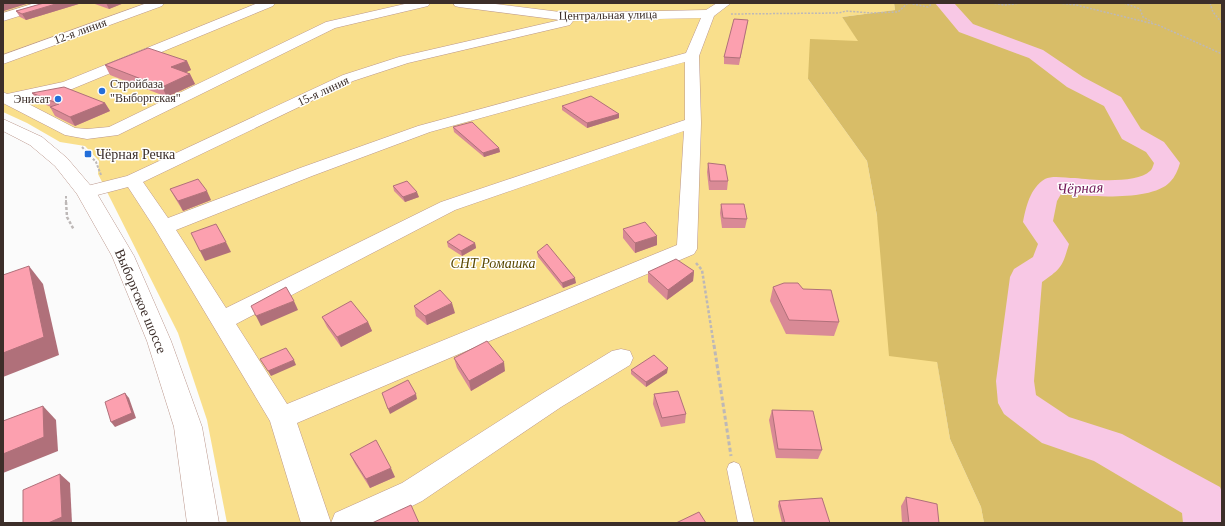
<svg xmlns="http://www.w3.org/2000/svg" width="1225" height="526" font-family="Georgia,serif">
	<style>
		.green { fill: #f9df8c }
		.forest { fill: #d8bd68 }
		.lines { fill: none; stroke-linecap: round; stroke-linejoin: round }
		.river { fill: #f8c8e5; fill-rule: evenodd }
		.service-casing { stroke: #bb978c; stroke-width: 1 }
		.minor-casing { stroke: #bb978c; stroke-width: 1 }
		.primary-casing { stroke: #bb978c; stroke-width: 1 }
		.path-far3 { stroke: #bdb8b7; stroke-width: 1.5; stroke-dasharray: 2 1.5; stroke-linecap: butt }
		.path-far2 { stroke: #bdb8b7; stroke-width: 2; stroke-dasharray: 2.5 1.5; stroke-linecap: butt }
		.path-far1 { stroke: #bdb8b7; stroke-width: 2.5; stroke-dasharray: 3 2; stroke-linecap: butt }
		.path { stroke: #bdb8b7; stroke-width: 3; stroke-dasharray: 4 2.5; stroke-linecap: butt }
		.service { fill: #fff; fill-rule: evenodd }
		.minor { fill: #fff; fill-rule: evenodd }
		.primary { fill: #fff; fill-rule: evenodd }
		.wall { fill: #d98a96 }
		.shaded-wall { fill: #b0707a }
		.building { fill: #fca0af; stroke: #b0707a }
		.poi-dot { fill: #236ed9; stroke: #fff; stroke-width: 1.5 }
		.labels { text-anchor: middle; stroke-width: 3; stroke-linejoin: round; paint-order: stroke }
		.far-street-label { font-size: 12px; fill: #3c2e29; stroke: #fff }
		.far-poi-label { font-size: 12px; fill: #3c2e29; stroke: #fff; text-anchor: start }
		.poi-label { font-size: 14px; fill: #3c2e29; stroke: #fff; text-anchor: start }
		.park-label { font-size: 14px; font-style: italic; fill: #5a4800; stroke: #fff }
		.street-label { font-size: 14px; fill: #3c2e29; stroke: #fff }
		.water-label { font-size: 15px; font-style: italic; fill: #731b5a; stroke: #fff }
	</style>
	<rect width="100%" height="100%" fill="#fbfbfb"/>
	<path class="green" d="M3,3H894L895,10L842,17L859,41L808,79L867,161L877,216L937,361L950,439L981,507L984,523H227L207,420L178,333L98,174L99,161L85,146L60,142L27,123L3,112Z"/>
	<path class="forest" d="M894,3H1222V523H984L981,507L950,439L937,362L889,356L877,216L867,161L808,79L810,39L858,41L842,17L895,10Z"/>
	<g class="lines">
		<path class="river" d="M935,3H954L973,24L1043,50L1083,77L1121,97L1141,129L1164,142L1180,163C1178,170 1175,177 1170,182C1152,202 1086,196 1061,194L1057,201L1053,221L1069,244C1062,267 1062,268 1042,282L1034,381L1036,395L1069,417L1122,434L1220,487L1222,492V523H1183L1182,513L1094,461L1042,443L1004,414L998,403L996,381L1010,277L1014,269L1033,257L1038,244L1023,222C1026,207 1030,188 1045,179C1053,175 1065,178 1075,178C1092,180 1137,184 1150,171C1152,170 1153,166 1154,163L1146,152L1122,139L1104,106L1067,87L1029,58L959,32Z"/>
		<defs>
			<path id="service" d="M734,462L739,464L741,469L754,523H738L727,469L729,464Z"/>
			<g id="minor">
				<path d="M35,3H54L52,6L3,21V13Z"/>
				<path d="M147,3H164L162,6L3,64V55Z"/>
				<path d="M258,3H275L273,6L72,89L21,100L75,128L87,129L109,127L326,22L409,3H430L428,6L335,28L118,135L87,139L65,135L3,103V92L7,94L63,82Z"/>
				<path d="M453,3H487L568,13L706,10L717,3H731L714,16L699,56L701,123L697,249L694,254L297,423L331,523L335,513L402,483L543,393L612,351L621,349L630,351L633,358L630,365L561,407L422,501L378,523H301L270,421L154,227L128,187L86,198L79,196L77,192L79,188L127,176L343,75L399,57L560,20L459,7L455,6ZM701,18L686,53L418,126L300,168L168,218L143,182L353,81L408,63L570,25L573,21ZM685,62V120L441,202L226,308L176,230L312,176L430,132ZM684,131L677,245L287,404L236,324L455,210Z"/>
			</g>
			<path id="primary" d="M3,119L42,137L67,158L96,192L134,256L171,341L202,427L219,523H187L174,427L147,341L112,256L77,194L55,166L30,145L3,131Z"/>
		</defs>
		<use href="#service" class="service-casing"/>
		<use href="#minor" class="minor-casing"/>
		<use href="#primary" class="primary-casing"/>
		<g class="path-far3">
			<path d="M991,3L1004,5L1022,3"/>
			<path d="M1059,3L1076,5L1158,25L1222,54"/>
			<path d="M1124,3L1140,9L1143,17L1152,22"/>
			<path d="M1210,3L1213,12L1222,23"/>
			<path d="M731,14L839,13L846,11L871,13L898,12L908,3L928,7L933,3"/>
		</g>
		<g class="path-far2">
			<path d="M82,147L96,162L101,175"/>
			<path d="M66,196V203"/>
		</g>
		<g class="path-far1">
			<path d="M66,202L67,217L74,230"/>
			<path d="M696,263L702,270L714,346"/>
		</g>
		<path class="path" d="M714,345L731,456"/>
		<use href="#service" class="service"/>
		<use href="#minor" class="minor"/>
		<use href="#primary" class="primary"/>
	</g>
	<g class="wall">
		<path d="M44,3H82L26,20L20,17L16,11Z"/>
		<path d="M92,3H124L109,9Z"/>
		<path d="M748,20L739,65L724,64V57Z"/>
		<path d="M187,61L191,70L186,72L190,74L195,84L167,97L110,75L105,65Z"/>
		<path d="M32,93L105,103L110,111L75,126L55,116L50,107H51L37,101Z"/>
		<path d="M562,106L619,114V118L587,128L562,110Z"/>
		<path d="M453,127L499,148L500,152L484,157L454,132Z"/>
		<path d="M708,163L728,181L727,190H709L707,172Z"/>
		<path d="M393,186L419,197L405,202L394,191Z"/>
		<path d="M170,189L211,200L183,211L175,198Z"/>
		<path d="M721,204L747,219L745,228H722L720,213Z"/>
		<path d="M623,229L657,245L635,253L623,238Z"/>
		<path d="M447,242L475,243L476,248L462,256L448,247Z"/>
		<path d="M537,252L576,283L563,288L538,257Z"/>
		<path d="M694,271L693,281L667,300L648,282V272Z"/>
		<path d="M773,287L803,289L839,322L834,336L786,334L770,301Z"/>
		<path d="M414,306L455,313L427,325L416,316Z"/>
		<path d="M322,317L368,322L372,331L341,347L327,327Z"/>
		<path d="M454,358L505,371L471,391L457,368Z"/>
		<path d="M631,370L667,373L646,387L631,374Z"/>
		<path d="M654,394L686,414L685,423L661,427L653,404Z"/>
		<path d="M772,410L822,450L818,459L776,458L769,420Z"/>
		<path d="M350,454L395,477L370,488L355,464Z"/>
		<path d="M906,497L939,523H902L901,506Z"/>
		<path d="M779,501L830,523H782L778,506Z"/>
	</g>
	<g class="shaded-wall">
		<path d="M8,3H30L4,11L3,9V4Z"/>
		<path d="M59,3H82L26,20L22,14Z"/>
		<path d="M106,3H124L109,9Z"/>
		<path d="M187,61L191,70L176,77L171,67Z"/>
		<path d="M190,74L195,84L167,97L162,87Z"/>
		<path d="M105,103L110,111L75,126L70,117Z"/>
		<path d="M619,114V118L587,128V123Z"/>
		<path d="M499,148L500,152L484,157L483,153Z"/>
		<path d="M207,191L211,200L183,211L178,201Z"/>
		<path d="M417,192L419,197L405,202L403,197Z"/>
		<path d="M657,236V245L635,253V243Z"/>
		<path d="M226,242L231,252L205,261L200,251Z"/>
		<path d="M475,243L476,248L462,256L461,251Z"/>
		<path d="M29,266L43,284L59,355L3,377V353Z"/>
		<path d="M694,271L693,281L667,300L668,290Z"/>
		<path d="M575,278L576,283L563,288L562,283Z"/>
		<path d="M294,301L298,310L261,326L256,316Z"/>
		<path d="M452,303L455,313L427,325L425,316Z"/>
		<path d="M368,322L372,331L341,347L337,337Z"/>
		<path d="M294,360L296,365L271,376L268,371Z"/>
		<path d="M504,362L505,371L471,391L469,381Z"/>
		<path d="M668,368L667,373L646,387V382Z"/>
		<path d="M125,393L129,398L136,418L115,427L111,422Z"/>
		<path d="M416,394L417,399L390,414L388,409Z"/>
		<path d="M43,406L56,420L58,451L3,473V454Z"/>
		<path d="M391,468L395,477L370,488L366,479Z"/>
		<path d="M60,474L70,483L72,523H48Z"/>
	</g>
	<g class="building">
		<path d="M44,3H59L22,14L16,11Z"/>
		<path d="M734,19L748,20L740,58L724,57Z"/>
		<path d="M148,48L187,61L171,67L190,74L162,87L105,65Z"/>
		<path d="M64,87L105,103L70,117L50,107L59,104L32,93Z"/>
		<path d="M591,96L619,114L587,123L562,106Z"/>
		<path d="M472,122L499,148L483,153L453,127Z"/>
		<path d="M708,163L725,165L728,181H710Z"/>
		<path d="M198,179L207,191L178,201L170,189Z"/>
		<path d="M407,181L417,192L403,197L393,186Z"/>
		<path d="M721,204H744L747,219L723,218Z"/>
		<path d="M645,222L657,236L635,243L623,229Z"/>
		<path d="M216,224L226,242L200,251L191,233Z"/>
		<path d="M459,234L475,243L461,251L447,242Z"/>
		<path d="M547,244L575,278L562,283L537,252Z"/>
		<path d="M676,259L694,271L668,290L648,272Z"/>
		<path d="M29,266L44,337L3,353V275Z"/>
		<path d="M784,283H798L803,289L831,290L839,322L789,320L773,287Z"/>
		<path d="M286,287L294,301L256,316L251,306Z"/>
		<path d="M440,290L452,303L425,316L414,306Z"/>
		<path d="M351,301L368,322L337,337L322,317Z"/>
		<path d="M487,341L504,362L469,381L454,358Z"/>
		<path d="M286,348L294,360L268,371L260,359Z"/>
		<path d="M654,355L668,368L646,382L631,370Z"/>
		<path d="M408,380L416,394L388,409L382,393Z"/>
		<path d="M678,391L686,414L662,418L654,394Z"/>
		<path d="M125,393L132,413L111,422L105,402Z"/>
		<path d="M43,406L44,437L3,454V421Z"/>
		<path d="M772,410L813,411L822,450L778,449Z"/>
		<path d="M376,440L391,468L366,479L350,454Z"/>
		<path d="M60,474L62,517L48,523H23V490Z"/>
		<path d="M906,497L937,504L939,523H909Z"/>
		<path d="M822,498L830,523H785L779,501Z"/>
		<path d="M411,505L419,523H372Z"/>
		<path d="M699,512L706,523H676Z"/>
	</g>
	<g class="poi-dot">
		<circle cx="102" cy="91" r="4"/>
		<circle cx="58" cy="99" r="4"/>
		<rect x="84" y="150" width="8" height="8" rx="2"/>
	</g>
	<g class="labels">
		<g class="far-street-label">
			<text transform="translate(608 15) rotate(-1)" y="4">Центральная улица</text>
			<text transform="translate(80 31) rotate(-20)" y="4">12-я линия</text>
			<text transform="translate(323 91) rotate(-25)" y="4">15-я линия</text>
		</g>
		<g class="far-poi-label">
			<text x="110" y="88">Стройбаза<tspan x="110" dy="14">"Выборгская"</tspan></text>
			<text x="50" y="103" text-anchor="end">Энисат</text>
		</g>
		<g class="poi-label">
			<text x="96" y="159">Чёрная Речка</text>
		</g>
		<g class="park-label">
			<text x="493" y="268">СНТ Ромашка</text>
		</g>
		<g class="street-label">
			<text transform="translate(141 301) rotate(67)" y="5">Выборгское шоссе</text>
		</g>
		<g class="water-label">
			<text transform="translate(1080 188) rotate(-2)" y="5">Чёрная</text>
		</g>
	</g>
	<rect width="1225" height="526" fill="none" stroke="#3c2e29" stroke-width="8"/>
</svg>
